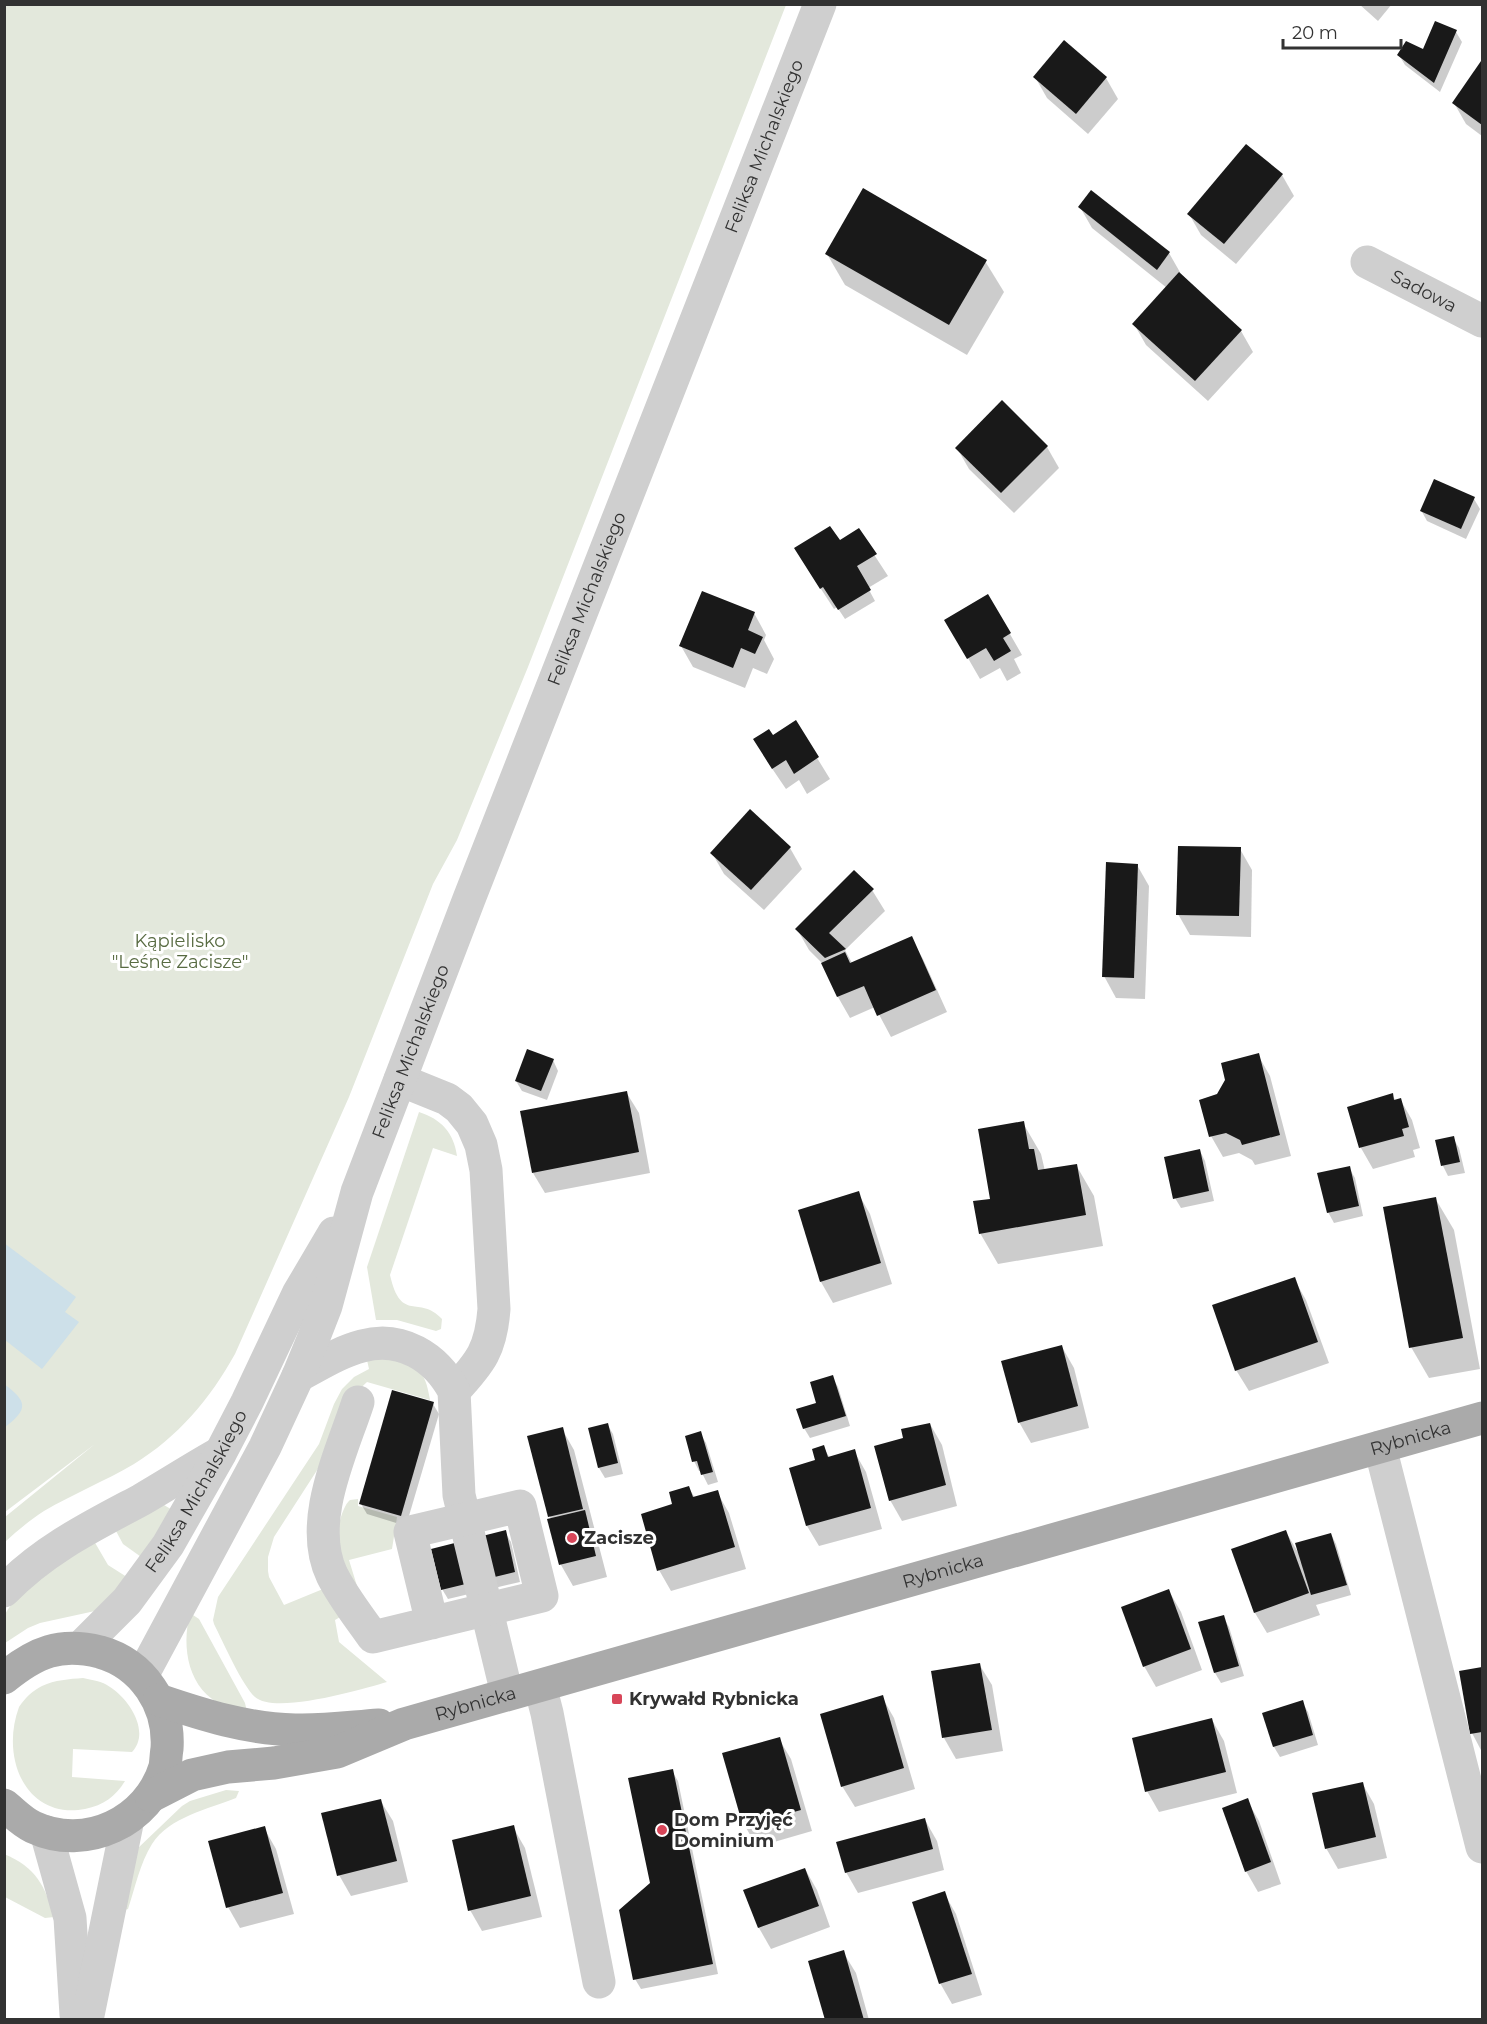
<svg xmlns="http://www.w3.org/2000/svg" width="1487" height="2024" font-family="Montserrat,sans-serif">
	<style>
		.green { fill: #e3e8dc }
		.water { fill: #cde0e9 }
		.shadow { fill: #0003 }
		.building { fill: #191919 }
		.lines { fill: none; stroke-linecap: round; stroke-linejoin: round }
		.minor { stroke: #cfcfcf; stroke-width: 33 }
		.major { stroke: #aaa; stroke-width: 33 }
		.poi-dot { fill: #d84659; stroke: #fff; stroke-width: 2 }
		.labels { text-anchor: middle; stroke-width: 6; stroke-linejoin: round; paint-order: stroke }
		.street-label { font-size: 18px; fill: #323232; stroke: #fff }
		.park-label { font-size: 18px; fill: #586b42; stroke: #fff }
		.poi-label { font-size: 18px; font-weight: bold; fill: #323232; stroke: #fff; text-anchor: start }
	</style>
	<rect width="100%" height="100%" fill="#fff"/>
	<g class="green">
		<path d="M5,5H786L528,667L457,840L433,884L349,1097L235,1354C210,1399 178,1437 134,1464C105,1481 73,1494 44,1511C30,1520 17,1531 5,1542V1517L95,1444L5,1512Z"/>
		<path d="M419,1112C441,1119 454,1133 457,1156L433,1148L390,1275C401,1324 419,1294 442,1319L441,1329L436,1331L397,1320H376L367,1267Z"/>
		<path d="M389,1358C417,1369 425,1367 430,1400L367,1382L351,1397L332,1447L274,1537L268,1557V1571L269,1577L284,1605L323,1589L342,1616L335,1620L339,1642L387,1682C363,1689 275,1715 255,1697C242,1685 223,1642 214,1624L213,1620L218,1597L319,1444L334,1404L342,1389L354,1377L369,1369L367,1360Z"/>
		<path d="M358,1499V1506L397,1517L392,1549L349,1560L361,1599C354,1584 344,1567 338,1551C334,1540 341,1507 350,1500Z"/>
		<path d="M164,1505L174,1511L144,1559L123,1544L116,1531Z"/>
		<path d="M94,1541L108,1565L130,1579L95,1611L40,1623L28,1628L5,1643C5,1635 2,1622 5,1615C14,1593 73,1556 94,1541Z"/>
		<path d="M190,1613L199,1619L245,1703L247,1712C240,1710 231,1709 224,1706C188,1690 181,1648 190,1613Z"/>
		<path d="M83,1678C92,1680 102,1681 110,1687C129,1699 151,1732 132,1752L73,1749L72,1777L125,1781C115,1797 104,1805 85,1809C26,1820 0,1758 19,1707C25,1698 32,1691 42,1686C55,1680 69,1679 83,1678Z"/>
		<path d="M226,1790L239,1791L236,1798C209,1809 169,1817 152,1844C140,1863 135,1888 128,1909L119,1912L136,1850L182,1806L190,1801Z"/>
		<path d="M4,1854C36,1867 45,1886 54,1917L45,1918L5,1897Z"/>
	</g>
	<g class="water">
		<path d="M4,1243L76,1297L65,1312L79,1322L42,1369L5,1340Z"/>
		<path d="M4,1384C27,1401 29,1409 5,1427Z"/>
	</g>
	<g class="shadow">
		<path d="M1359,4H1392L1378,21Z"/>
		<path d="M1456,32L1462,42L1440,92L1405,65L1399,55L1423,51Z"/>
		<path d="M1481,63L1482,64V136L1466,124L1454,103Z"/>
		<path d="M1035,77L1106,78L1118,99L1088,134L1047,98Z"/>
		<path d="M1282,175L1294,196L1236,264L1201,235L1189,214Z"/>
		<path d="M1091,192L1169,253L1181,274L1241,331L1253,352L1208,401L1146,345L1134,324L1167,288L1092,228L1080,207Z"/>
		<path d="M827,254L985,261L1004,292L967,355L845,285Z"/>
		<path d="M1047,447L1059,468L1014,513L969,469L957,448Z"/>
		<path d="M1474,499L1480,509L1466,539L1427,521L1421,510Z"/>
		<path d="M858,530L888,576L868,588L875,601L845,619L837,607L834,609L808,569L839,542Z"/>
		<path d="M988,596L1022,655L1014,659L1021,673L1007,681L1000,668L980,679L946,620Z"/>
		<path d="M754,613L766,635L764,640L774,659L767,674L753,668L745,688L693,667L681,646Z"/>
		<path d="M795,722L830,779L807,794L799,780L786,789L767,761L773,737Z"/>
		<path d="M790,848L802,869L764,910L724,874L712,853Z"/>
		<path d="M1240,849L1252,870L1251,937L1190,935L1178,914Z"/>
		<path d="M1137,865L1149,886L1145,999L1116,998L1104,976Z"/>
		<path d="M872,890L885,911L845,950L852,963L911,938L923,959L947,1012L891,1037L875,1007L850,1018L838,997L824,965L809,950L797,929Z"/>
		<path d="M1258,1055L1270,1076L1291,1156L1255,1165L1252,1160L1239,1153L1223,1157L1211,1136L1218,1096Z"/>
		<path d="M553,1060L558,1071L547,1100L522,1091L516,1081Z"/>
		<path d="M626,1092L639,1113L650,1173L545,1193L533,1173Z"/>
		<path d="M1392,1095L1396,1101L1400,1099L1412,1120L1420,1148L1413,1150L1415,1157L1373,1169L1361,1148L1349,1108Z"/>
		<path d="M1023,1123L1041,1154L1045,1171L1076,1165L1094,1196L1103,1246L998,1264L980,1233L992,1200Z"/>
		<path d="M1453,1138L1459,1148L1465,1173L1448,1176L1443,1166L1437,1142Z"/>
		<path d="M1200,1151L1205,1161L1214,1201L1181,1208L1175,1198Z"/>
		<path d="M1349,1168L1355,1178L1363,1216L1334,1223L1328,1212Z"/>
		<path d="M858,1193L870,1214L892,1284L833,1303L821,1282Z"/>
		<path d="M1435,1198L1454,1230L1480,1369L1429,1378L1411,1347Z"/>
		<path d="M1294,1279L1306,1300L1329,1363L1249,1391L1236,1370Z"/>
		<path d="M1062,1347L1074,1368L1089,1428L1031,1443L1019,1422Z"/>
		<path d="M832,1377L838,1387L850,1426L810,1438L804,1428Z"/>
		<path d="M433,1404L439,1414L406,1526L367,1514L361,1504Z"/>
		<path d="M607,1424L613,1434L623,1474L605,1478L599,1468L590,1429Z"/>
		<path d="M930,1424L942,1445L957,1506L902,1521L890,1500L905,1439Z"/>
		<path d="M562,1429L574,1450L607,1577L573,1586L561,1565L549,1521L551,1520L529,1437Z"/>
		<path d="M700,1433L706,1443L718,1482L708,1485L701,1471H699L694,1461Z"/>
		<path d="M823,1447L830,1458L854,1451L866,1472L882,1529L819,1546L807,1526L817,1461Z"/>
		<path d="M689,1488L695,1498L717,1492L729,1513L746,1569L671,1591L659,1570L674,1505Z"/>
		<path d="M505,1532L511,1542L520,1582L448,1599L442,1589Z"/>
		<path d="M1286,1532L1299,1554L1331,1534L1336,1544L1351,1595L1316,1605L1320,1615L1267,1633L1255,1613Z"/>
		<path d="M1169,1591L1181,1612L1202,1670L1156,1687L1144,1666Z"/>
		<path d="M1223,1617L1229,1627L1244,1676L1221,1683L1215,1673Z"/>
		<path d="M979,1664L992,1685L1003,1751L956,1759L944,1738Z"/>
		<path d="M1482,1669V1752L1472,1733L1461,1673Z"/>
		<path d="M882,1697L894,1718L915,1789L855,1807L842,1786Z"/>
		<path d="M1302,1702L1308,1712L1318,1745L1280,1757L1274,1747L1264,1714Z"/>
		<path d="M1212,1720L1224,1741L1237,1793L1159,1812L1147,1791Z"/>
		<path d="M779,1739L791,1759L812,1831L757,1847L745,1826L724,1754Z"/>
		<path d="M672,1771L678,1781L718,1974L641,1989L635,1979Z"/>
		<path d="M1362,1783L1374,1804L1387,1858L1338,1869L1326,1848Z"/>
		<path d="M380,1800L393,1821L408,1882L351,1896L339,1875Z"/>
		<path d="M1247,1800L1259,1821L1281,1884L1258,1892L1246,1871Z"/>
		<path d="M925,1820L937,1841L944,1870L858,1893L846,1872Z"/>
		<path d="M513,1827L525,1848L542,1917L482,1931L470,1910Z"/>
		<path d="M264,1828L276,1849L294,1914L240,1928L228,1907Z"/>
		<path d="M805,1869L817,1890L830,1927L771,1949L759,1928L745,1891Z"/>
		<path d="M944,1893L956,1914L982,1995L952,2004L940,1983Z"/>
		<path d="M843,1952L856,1973L869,2020H827Z"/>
	</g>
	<g class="building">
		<path d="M1435,21L1457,30L1434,83L1397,55L1406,41L1423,49Z"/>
		<path d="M1064,40L1107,77L1076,114L1033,77Z"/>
		<path d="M1481,61L1482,62V125L1452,103Z"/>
		<path d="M1246,144L1283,174L1224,244L1187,214Z"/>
		<path d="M863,188L987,260L949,325L825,254Z"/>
		<path d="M1091,190L1170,252L1157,270L1078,207Z"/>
		<path d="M1179,272L1242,330L1195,381L1132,324Z"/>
		<path d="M1002,400L1048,446L1001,493L955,448Z"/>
		<path d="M1434,479L1475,497L1461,529L1420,511Z"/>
		<path d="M830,526L840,540L859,528L877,554L857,566L871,590L838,610L823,587L820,589L794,548Z"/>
		<path d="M702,591L755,612L748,630L763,637L755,654L741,648L733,668L679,646Z"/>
		<path d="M988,594L1011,633L1003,638L1011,651L994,661L986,648L967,659L944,620Z"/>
		<path d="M796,720L819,757L794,774L786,760L772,769L753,739L769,729L773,735Z"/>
		<path d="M750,809L791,847L751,890L710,853Z"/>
		<path d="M1178,846L1241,847L1239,916L1176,915Z"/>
		<path d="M1106,862L1138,864L1134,978L1102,977Z"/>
		<path d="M854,870L874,889L829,933L846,949L825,958L795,929Z"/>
		<path d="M912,936L936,990L877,1016L864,986L837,997L821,963L845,952L850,963Z"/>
		<path d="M527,1049L554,1059L541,1091L515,1081Z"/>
		<path d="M1259,1053L1280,1135L1242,1145L1240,1140L1226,1133L1209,1137L1199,1100L1217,1094L1225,1080L1221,1063Z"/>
		<path d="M627,1091L639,1152L532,1173L520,1111Z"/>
		<path d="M1393,1093L1394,1100L1401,1098L1409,1127L1402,1129L1404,1136L1359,1148L1347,1107Z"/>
		<path d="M1024,1121L1029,1149H1034L1038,1170L1077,1164L1086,1215L979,1234L973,1201L990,1199L978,1129Z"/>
		<path d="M1454,1136L1460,1162L1441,1166L1435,1140Z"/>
		<path d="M1200,1149L1209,1191L1173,1199L1164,1157Z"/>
		<path d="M1350,1166L1359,1206L1327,1213L1317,1173Z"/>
		<path d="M859,1191L881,1263L820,1282L798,1210Z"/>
		<path d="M1436,1197L1463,1338L1409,1348L1383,1207Z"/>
		<path d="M1295,1277L1318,1342L1235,1371L1212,1305Z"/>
		<path d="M1062,1345L1078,1406L1018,1423L1001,1361Z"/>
		<path d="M833,1375L846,1416L803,1429L796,1409L816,1403L810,1382Z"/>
		<path d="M392,1390L434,1402L401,1516L359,1504Z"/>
		<path d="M608,1423L618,1463L598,1468L588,1428Z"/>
		<path d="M930,1423L946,1485L889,1501L874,1446L903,1438L901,1429Z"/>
		<path d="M563,1427L583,1509L548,1517L527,1436Z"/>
		<path d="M701,1431L713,1472L701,1475L697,1461L692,1462L685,1436Z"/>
		<path d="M824,1445L828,1457L855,1449L871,1508L806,1526L789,1468L815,1460L812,1449Z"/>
		<path d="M689,1486L693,1497L718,1490L735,1547L657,1571L641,1514L672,1504L669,1492Z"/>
		<path d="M585,1510L596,1556L559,1565L547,1519Z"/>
		<path d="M506,1530L515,1572L441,1590L431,1549Z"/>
		<path d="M1286,1530L1309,1593L1254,1613L1231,1549Z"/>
		<path d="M1331,1533L1347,1585L1311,1595L1295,1543Z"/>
		<path d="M1169,1589L1191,1649L1143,1667L1121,1607Z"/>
		<path d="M1224,1615L1239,1666L1214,1673L1198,1622Z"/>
		<path d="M980,1663L992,1730L942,1738L931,1671Z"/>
		<path d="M1482,1667V1732L1470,1734L1459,1671Z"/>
		<path d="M883,1695L904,1768L841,1787L820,1714Z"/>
		<path d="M1303,1700L1313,1735L1273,1747L1262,1713Z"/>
		<path d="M1212,1718L1226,1772L1145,1792L1132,1738Z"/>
		<path d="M780,1737L801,1810L743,1826L722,1753Z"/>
		<path d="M673,1769L713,1964L633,1980L619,1910L650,1883L628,1778Z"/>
		<path d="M1363,1782L1376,1837L1325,1849L1312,1793Z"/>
		<path d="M1248,1798L1271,1862L1245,1872L1222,1808Z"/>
		<path d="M381,1799L397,1861L337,1876L321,1813Z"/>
		<path d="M925,1818L933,1849L845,1873L836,1842Z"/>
		<path d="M514,1825L531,1896L468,1911L452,1840Z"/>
		<path d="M265,1826L283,1893L226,1908L208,1841Z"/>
		<path d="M805,1868L819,1906L758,1928L743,1890Z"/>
		<path d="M945,1891L972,1974L939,1984L912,1902Z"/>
		<path d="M844,1950L864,2020H825L808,1961Z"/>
	</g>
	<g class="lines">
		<g class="minor">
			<path id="s1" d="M1367,262L1482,321"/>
			<path d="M400,1080L447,1099L459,1108L472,1124L481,1145L486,1170L494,1309C491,1349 481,1362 454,1391"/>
			<path d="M298,1376C319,1365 339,1352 362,1346C401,1335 436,1357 454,1391L459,1495L507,1694"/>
			<path d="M358,1402C341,1454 307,1522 332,1575C343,1597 359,1617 373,1637L542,1596L520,1506L410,1532L432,1623"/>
			<path d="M1380,1447L1482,1847"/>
			<path d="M4,1591C43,1550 92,1526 141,1500C167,1485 193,1468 220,1453"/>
			<path id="s2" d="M81,1647L127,1601L168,1545L221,1452L247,1402L298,1294L334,1233"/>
			<path id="s3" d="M142,1676L265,1447L298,1376L312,1342L326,1306L357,1192L469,899L820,4"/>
			<path d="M540,1686L547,1713L599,1982"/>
			<path d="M46,1832L70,1918L76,2015"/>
			<path d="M87,2020L128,1819"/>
		</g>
		<g class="major">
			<path d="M4,1678C36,1652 60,1642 100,1652C143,1664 170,1705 167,1749C166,1754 166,1761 165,1767C149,1821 86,1852 33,1827C22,1822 14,1813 4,1805"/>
			<path d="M159,1700C203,1715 248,1729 295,1730C323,1731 351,1727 379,1725"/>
			<path id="s4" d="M151,1796L192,1775L228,1767L274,1763L337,1752L404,1724L1482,1418"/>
		</g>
	</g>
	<g class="poi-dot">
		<circle cx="572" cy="1538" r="6"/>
		<rect x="611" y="1693" width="12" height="12" rx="3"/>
		<circle cx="662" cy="1830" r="6"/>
	</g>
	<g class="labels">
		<g class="street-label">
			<text dy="6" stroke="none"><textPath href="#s3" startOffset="1654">Feliksa Michalskiego</textPath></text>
			<text dy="6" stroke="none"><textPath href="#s1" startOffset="64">Sadowa</textPath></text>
			<text dy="6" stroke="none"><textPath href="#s3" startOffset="1168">Feliksa Michalskiego</textPath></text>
			<text dy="6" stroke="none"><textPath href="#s3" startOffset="682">Feliksa Michalskiego</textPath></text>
			<text dy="6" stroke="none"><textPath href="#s4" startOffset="1312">Rybnicka</textPath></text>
			<text dy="6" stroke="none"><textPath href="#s2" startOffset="195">Feliksa Michalskiego</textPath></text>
			<text dy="6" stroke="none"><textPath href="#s4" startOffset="826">Rybnicka</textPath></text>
			<text dy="6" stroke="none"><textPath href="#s4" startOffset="340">Rybnicka</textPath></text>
		</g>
		<g class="park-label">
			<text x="180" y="947">Kąpielisko<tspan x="180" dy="21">"Leśne Zacisze"</tspan></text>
		</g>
		<g class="poi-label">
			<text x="584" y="1544">Zacisze</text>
			<text x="629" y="1705">Krywałd Rybnicka</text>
			<text x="674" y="1826">Dom Przyjęć<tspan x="674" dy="21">Dominium</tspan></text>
		</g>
	</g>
	<rect width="1487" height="2024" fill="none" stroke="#323232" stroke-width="12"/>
	<path d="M1283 39v9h118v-9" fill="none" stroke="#323232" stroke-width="3"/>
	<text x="1292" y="39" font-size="18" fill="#323232" stroke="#ffffff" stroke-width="4.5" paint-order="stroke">20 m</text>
</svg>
